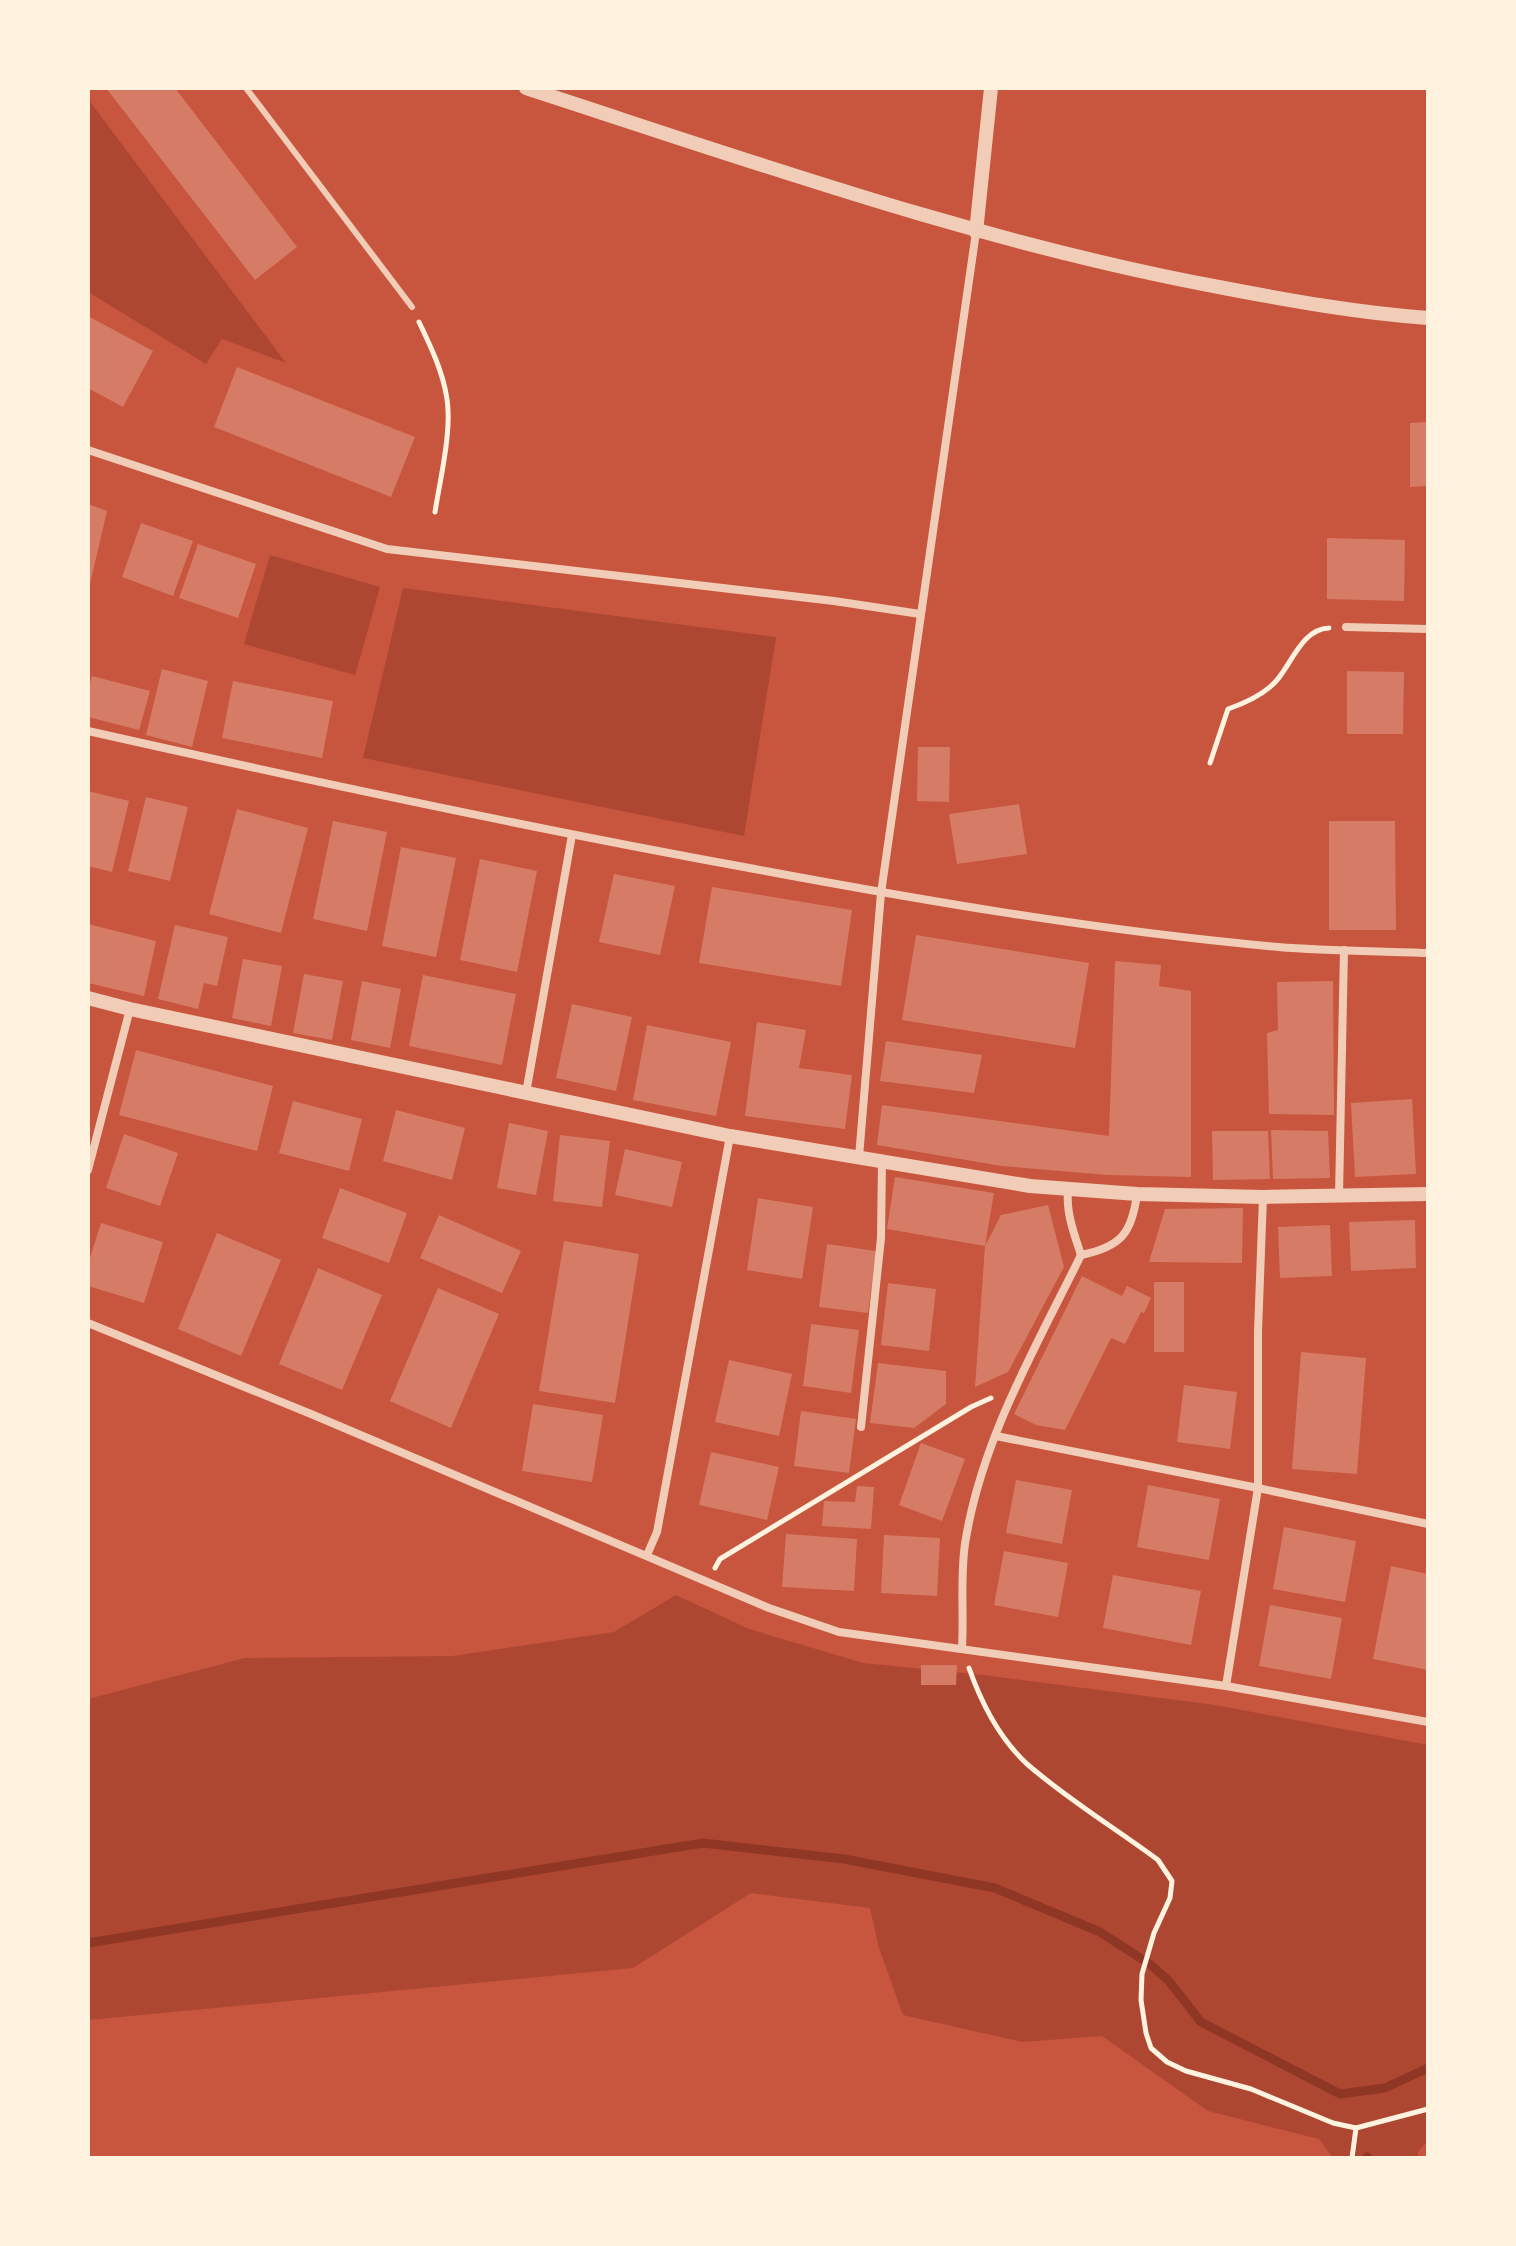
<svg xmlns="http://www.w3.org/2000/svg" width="1516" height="2246" font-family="'Open Sans',sans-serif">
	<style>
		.green { fill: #ae4732 }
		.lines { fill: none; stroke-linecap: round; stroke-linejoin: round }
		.stream { stroke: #8f3625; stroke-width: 9 }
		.building { fill: #d67c66 }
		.path { stroke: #fff3e0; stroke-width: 5 }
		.service { stroke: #f1ccb7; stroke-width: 6 }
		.minor { stroke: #f1ccb7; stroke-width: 8 }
		.tertiary { stroke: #f1ccb7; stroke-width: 14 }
	</style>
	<rect width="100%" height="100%" fill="#c8553d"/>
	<g class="green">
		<path d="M88,99L286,363L222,339L206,364L88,292Z"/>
		<path d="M270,555L380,587L355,675L244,644Z"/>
		<path d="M403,588L776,637L744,836L363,758Z"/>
		<path d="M676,1595L749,1629L863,1663L983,1675L1215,1705L1428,1745V2140L1418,2152V2158H1333L1319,2139L1208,2111L1102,2036L1022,2042L903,2015L879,1948L870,1908L751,1893L633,1968L88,2020V1699L245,1658L452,1656L614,1632Z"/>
	</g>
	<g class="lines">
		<g class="stream">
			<path d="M88,1943L703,1843L844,1859L995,1888L1100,1932L1151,1965L1169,1981L1201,2022L1340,2094L1385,2088L1428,2068"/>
			<path d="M1367,2157L1368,2158"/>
		</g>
	</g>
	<g class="building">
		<path d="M106,88H175L297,247L255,280Z"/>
		<path d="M88,316L153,351L123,407L88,388Z"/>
		<path d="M237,367L415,437L391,497L214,427Z"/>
		<path d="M1428,422V486L1410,487V423Z"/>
		<path d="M88,504L107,511L89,588H88Z"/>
		<path d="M141,523L193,541L173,596L122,577Z"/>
		<path d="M1327,538L1405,540L1404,601L1327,599Z"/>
		<path d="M198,544L256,564L238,618L179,598Z"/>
		<path d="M162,669L208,681L192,747L146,735Z"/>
		<path d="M1347,671L1404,672L1403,734H1347Z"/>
		<path d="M92,676L150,691L139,730L88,717V690Z"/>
		<path d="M233,681L333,701L322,758L222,738Z"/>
		<path d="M918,747H950L949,802L917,801Z"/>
		<path d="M88,791L129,801L112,872L88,866Z"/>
		<path d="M146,797L188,807L170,881L128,871Z"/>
		<path d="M1019,804L1027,854L957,864L949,814Z"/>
		<path d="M237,809L308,828L281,933L209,914Z"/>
		<path d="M333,821L387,832L367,931L313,919Z"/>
		<path d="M1329,821H1395L1396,930H1329Z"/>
		<path d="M401,847L456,858L436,957L382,946Z"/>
		<path d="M480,859L537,871L517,972L460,960Z"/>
		<path d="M614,874L675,886L660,955L599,942Z"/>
		<path d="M712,887L852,910L841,986L699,963Z"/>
		<path d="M88,924L156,941L144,996L88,983Z"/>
		<path d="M175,925L228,937L217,986L204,983L198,1009L158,999Z"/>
		<path d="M916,935L1089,963L1075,1048L902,1020Z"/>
		<path d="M243,959L282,966L271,1026L232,1018Z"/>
		<path d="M1115,961L1161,965L1159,986L1191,991V1177L1108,1175L1002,1166L877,1145L882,1105L1109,1136Z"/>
		<path d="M304,974L343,981L332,1040L293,1033Z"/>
		<path d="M423,975L516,994L502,1065L409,1046Z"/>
		<path d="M362,981L401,989L390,1048L351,1040Z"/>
		<path d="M1333,981L1334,1115L1269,1114L1267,1033L1278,1030L1277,982Z"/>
		<path d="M572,1004L632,1017L616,1091L556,1078Z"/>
		<path d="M757,1022L806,1030L799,1068L852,1075L845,1129L745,1116Z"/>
		<path d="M647,1025L731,1042L716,1116L633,1100Z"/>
		<path d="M886,1041L982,1055L974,1093L880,1081Z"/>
		<path d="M136,1050L273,1086L257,1151L119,1115Z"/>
		<path d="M1412,1099L1416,1174L1355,1177L1351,1103Z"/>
		<path d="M293,1101L362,1119L349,1171L279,1153Z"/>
		<path d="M396,1110L465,1128L452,1180L383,1161Z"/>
		<path d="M509,1123L548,1131L536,1195L497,1188Z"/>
		<path d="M1271,1130L1328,1131L1330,1178L1273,1179Z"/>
		<path d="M1212,1131H1268L1270,1179L1213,1180Z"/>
		<path d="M124,1134L178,1153L160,1206L106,1188Z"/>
		<path d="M560,1135L610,1141L602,1207L553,1201Z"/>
		<path d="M625,1149L682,1162L672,1207L615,1195Z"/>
		<path d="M895,1177L994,1193L985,1246L1001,1215L1048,1205L1064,1267L1008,1372L975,1387L985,1246L887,1229Z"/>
		<path d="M340,1188L407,1213L389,1263L322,1238Z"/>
		<path d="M758,1198L813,1207L802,1279L747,1270Z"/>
		<path d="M1243,1208L1242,1263L1149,1262L1165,1209Z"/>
		<path d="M439,1215L521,1251L502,1293L420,1258Z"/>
		<path d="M1415,1220L1416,1268L1351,1271L1349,1222Z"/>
		<path d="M101,1223L163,1242L144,1303L88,1286V1264Z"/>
		<path d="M1330,1225L1332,1276L1280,1278L1278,1227Z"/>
		<path d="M217,1233L281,1260L241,1356L178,1329Z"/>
		<path d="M564,1241L639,1254L615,1403L539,1391Z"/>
		<path d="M827,1244L876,1251L868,1313L819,1307Z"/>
		<path d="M318,1268L382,1295L342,1390L279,1364Z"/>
		<path d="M1082,1276L1122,1296L1127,1286L1151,1298L1144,1313L1141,1312L1125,1344L1111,1338L1065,1430L1036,1425L1014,1414Z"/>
		<rect x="1154" y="1282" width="30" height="70"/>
		<path d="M888,1283L936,1289L929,1351L881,1345Z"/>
		<path d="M438,1288L499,1314L451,1428L390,1401Z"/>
		<path d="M811,1324L859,1330L851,1393L803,1386Z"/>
		<path d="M1301,1352L1366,1358L1357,1474L1292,1469Z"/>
		<path d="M729,1360L792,1374L779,1436L715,1422Z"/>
		<path d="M878,1363L946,1371V1404L914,1428L870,1423Z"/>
		<path d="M1184,1385L1237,1392L1230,1449L1177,1442Z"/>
		<path d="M533,1404L603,1415L592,1482L522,1471Z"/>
		<path d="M801,1411L856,1419L849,1473L794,1466Z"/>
		<path d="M921,1443L965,1459L942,1521L899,1505Z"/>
		<path d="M711,1452L779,1467L767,1520L699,1505Z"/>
		<path d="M1016,1480L1072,1490L1062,1544L1006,1533Z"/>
		<path d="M1148,1485L1220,1499L1209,1560L1137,1547Z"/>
		<path d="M857,1486L874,1487L871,1529L822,1526L824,1501L855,1502Z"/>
		<path d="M1284,1527L1356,1541L1345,1602L1273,1589Z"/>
		<path d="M786,1534L857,1539L854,1591L782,1587Z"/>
		<path d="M884,1535L940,1538L937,1596L881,1593Z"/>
		<path d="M1004,1551L1068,1563L1058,1617L994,1605Z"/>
		<path d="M1391,1566L1428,1574V1670L1373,1659Z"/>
		<path d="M1113,1575L1201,1591L1191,1645L1103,1628Z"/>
		<path d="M1270,1605L1342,1618L1331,1679L1259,1666Z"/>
		<path d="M921,1665H957L956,1685H921Z"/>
	</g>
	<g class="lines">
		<g class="path">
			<path d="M419,322C431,347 443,372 447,399C452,431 440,480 435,512"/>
			<path d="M1210,763L1228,709C1245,703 1265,694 1277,680C1292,663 1302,629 1329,628"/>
			<path d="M715,1568L720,1559L971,1407L991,1398"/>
			<path d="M969,1668C981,1702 1000,1739 1027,1764C1067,1799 1115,1828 1158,1860L1172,1881L1170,1898L1154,1933L1142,1974L1141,2000L1146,2033L1151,2048L1167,2062L1186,2071L1251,2089L1333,2123L1356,2128L1428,2109"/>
			<path d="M1352,2158L1356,2128"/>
		</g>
		<path class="service" d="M246,88L412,307"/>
		<g class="minor">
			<path d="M88,450L387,549L834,601L920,614"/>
			<path d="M1346,627L1428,629"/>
			<path d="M88,731C306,780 524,827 744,867C920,900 1099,931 1278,947C1328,951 1378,951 1428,953"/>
			<path d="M526,1093L572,835"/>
			<path d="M859,1157L881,893L976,232"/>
			<path d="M88,1170L130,1009"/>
			<path d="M1068,1190C1066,1214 1074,1233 1081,1255"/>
			<path d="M1339,1196L1344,950"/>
			<path d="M1081,1255C1121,1247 1132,1233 1137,1194"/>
			<path d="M88,1323L311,1414L769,1608L839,1632L1226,1686L1428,1722"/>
			<path d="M861,1427L881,1238L882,1161"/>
			<path d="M996,1436L1258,1488L1428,1524"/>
			<path d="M647,1555L657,1532L730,1136"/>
			<path d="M962,1648C964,1613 960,1578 965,1544C981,1440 1036,1347 1081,1255"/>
			<path d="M1226,1686L1258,1488V1332L1263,1197"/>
		</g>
		<g class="tertiary">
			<path d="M526,88C757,163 985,244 1224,288C1292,301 1359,313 1428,318"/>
			<path d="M976,232L991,88"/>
			<path d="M88,998L130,1009L730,1136L1030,1186L1137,1194L1263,1197L1428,1194"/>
		</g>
	</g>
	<rect width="1516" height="2246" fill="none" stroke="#fff3e0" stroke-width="180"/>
</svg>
